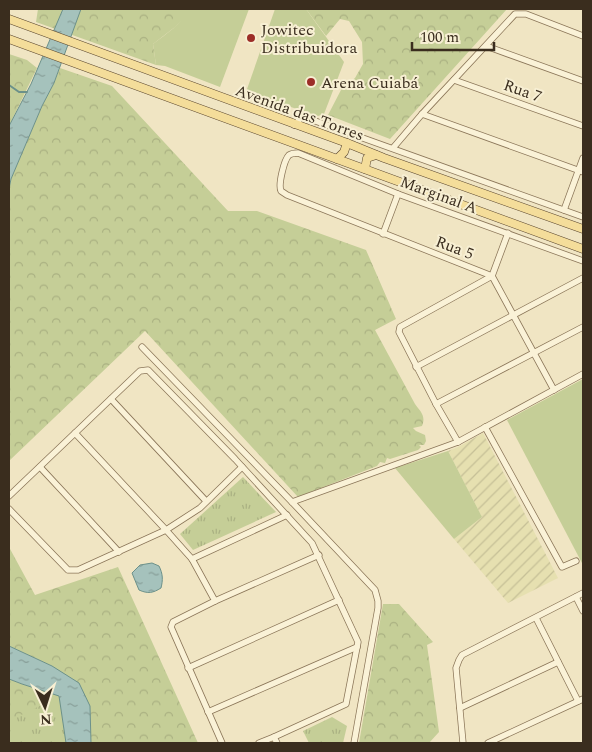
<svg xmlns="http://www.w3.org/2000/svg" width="592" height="752" font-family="Spectral,serif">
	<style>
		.farmland { fill: url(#farmland-furrows) }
		.grass { fill: #c5ce97 }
		.forest { fill: url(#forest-crowns) }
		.park { fill: url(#park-tufts) }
		.water { fill: url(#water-ripples); stroke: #6c918a }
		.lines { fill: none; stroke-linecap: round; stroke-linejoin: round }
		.stream { stroke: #6c918a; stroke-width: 2 }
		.minor-casing { stroke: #8b7659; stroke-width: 7 }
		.major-casing { stroke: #58442d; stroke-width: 9 }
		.minor { stroke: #faf2d7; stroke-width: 5.5 }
		.major { stroke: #f4dd9a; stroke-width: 8 }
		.poi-dot { fill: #9c2d27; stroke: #f7efd3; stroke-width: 2 }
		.labels { text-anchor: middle; stroke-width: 4; stroke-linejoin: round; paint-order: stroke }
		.poi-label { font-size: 16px; fill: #3a2d1e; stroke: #f7efd3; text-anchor: start }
		.street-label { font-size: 16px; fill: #3a2d1e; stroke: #f7efd3 }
	</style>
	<defs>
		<pattern id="farmland-furrows" width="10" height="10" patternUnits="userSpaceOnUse" patternTransform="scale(1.25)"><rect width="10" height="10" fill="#e6e0b0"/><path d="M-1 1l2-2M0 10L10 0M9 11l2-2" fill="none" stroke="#c6c097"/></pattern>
		<pattern id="forest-crowns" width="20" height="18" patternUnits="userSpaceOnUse" patternTransform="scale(1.25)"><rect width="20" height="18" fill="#c5ce97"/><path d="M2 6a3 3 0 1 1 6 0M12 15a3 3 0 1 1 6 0" fill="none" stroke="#aab182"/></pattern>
		<pattern id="park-tufts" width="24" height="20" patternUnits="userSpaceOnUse" patternTransform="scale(1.25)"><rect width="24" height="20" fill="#c5ce97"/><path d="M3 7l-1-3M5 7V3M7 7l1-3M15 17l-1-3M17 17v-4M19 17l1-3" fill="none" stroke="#aab182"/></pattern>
		<pattern id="water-ripples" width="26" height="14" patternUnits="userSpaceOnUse" patternTransform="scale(1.25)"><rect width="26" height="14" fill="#a5c2bc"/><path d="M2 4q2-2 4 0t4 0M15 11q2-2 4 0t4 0" fill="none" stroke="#879e98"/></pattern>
	</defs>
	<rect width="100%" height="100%" fill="#f0e5c3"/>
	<path class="farmland" d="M483,433L558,578L508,603L454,539L482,517L448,451L458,447Z"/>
	<g class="grass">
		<path d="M188,9H249L220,87L165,66L156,65L153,44C167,33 181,25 188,9Z"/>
		<path d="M275,9H306L344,62L324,114L318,116L246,92Z"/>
		<path d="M583,379V565L507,420Z"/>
		<path d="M448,451L482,517L454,539L395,468Z"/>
	</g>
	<g class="forest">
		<path d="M38,9H193L175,27L153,44L156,65L36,22Z"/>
		<path d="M306,9H507L390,139L328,115L342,88L355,78L363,64L362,42L349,21L340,19L326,36Z"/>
		<path d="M9,54L27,60L37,68L9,126Z"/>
		<path d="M60,68L112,86L228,211H257L366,250L396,319L375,330L415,404C421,412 426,416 422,426L413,428L416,431L425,435L426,441L424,445H419L421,447L418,450L390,459L387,458L385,463L380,462L377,466L298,497L145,331L9,461V189L11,179L42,106L54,83Z"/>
		<path d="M9,547L35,595L118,567L198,743H91L90,706L52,666L9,646Z"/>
		<path d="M383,604H399L433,642L427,645L439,732L429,743H359Z"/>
		<path d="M9,679L22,684L60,696L66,743L9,734Z"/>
	</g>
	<g class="park">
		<path d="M243,477L276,512L193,550L180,534Z"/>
		<path d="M60,696L66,743H9V721Z"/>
		<path d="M332,717L347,726L343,743H309L303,731Z"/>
	</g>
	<g class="water">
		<path d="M63,9H81L54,83L42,106L11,179L9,189V126L31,84Z"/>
		<path d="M152,563L159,566C163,574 163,580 161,588C153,593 148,594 139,590L132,573L140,565Z"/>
		<path d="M9,646L52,666L79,683L90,706L91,743H66L59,696L22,684L9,679Z"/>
	</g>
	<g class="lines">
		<path class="stream" d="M9,85L19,92H27"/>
		<defs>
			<g id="minor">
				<path d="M486,46L583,81"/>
				<path d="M454,80L583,126"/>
				<path d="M422,114L583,172"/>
				<path d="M294,125L301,118H307L583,217"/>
				<path d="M393,148L422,114L515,14H526L583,36"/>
				<path d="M564,210L583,158"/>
				<path d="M383,234L398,194"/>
				<path d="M142,347L292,502L375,590L378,601V608L354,743"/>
				<path d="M416,367L583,278"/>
				<path d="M554,390L492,276L287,195L281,191C278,185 284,160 289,155C292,153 294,153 298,153L398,194L583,261"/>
				<path d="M111,399L206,501"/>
				<path d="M436,404L583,327"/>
				<path d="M485,427L562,567L576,561"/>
				<path d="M75,433L166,530L200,508L242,467"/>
				<path d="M458,442L436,404L399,332L400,327L492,276L508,233"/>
				<path d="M40,467L119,552"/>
				<path d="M9,496L140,371L148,370L235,459L312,543L358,642L346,704L274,737L277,743"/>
				<path d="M292,502L458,442L583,374"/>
				<path d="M9,509L68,570H78L166,530L192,559L215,601L173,622L171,627L222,743"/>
				<path d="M192,559L287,515"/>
				<path d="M576,597L583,611"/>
				<path d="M215,601L319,555"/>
				<path d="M536,618L578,701"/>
				<path d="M188,668L339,600"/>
				<path d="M460,708L558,662"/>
				<path d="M208,712L357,647"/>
				<path d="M259,743L274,737"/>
				<path d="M463,743L456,668L459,660L462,655L583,593"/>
				<path d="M488,743L583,699"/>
			</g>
			<g id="major">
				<path d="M9,19L347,143L384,158L583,229"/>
				<path d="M9,39L583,249"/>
				<path d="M337,159L344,152L347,143"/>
				<path d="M365,169L367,158L376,155"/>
			</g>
		</defs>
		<use href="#minor" class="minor-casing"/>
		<use href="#major" class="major-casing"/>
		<use href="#minor" class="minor"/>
		<use href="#major" class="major"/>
	</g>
	<g class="poi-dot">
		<circle cx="251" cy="38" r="5"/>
		<circle cx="311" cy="82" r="5"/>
	</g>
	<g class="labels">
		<g class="poi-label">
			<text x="261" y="35">Jowitec<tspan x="261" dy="18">Distribuidora</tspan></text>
			<text x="321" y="88">Arena Cuiabá</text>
		</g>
		<g class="street-label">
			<text transform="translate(523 90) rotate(19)" y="6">Rua 7</text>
			<text transform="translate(300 112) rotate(20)" y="6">Avenida das Torres</text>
			<text transform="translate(439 194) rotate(20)" y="6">Marginal A</text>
			<text transform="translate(455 247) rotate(21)" y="6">Rua 5</text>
		</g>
	</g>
	<rect width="592" height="752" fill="none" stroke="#3a2d1e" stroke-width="20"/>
	<g transform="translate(45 707) rotate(176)" stroke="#f7efd3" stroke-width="4" paint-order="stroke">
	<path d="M0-4L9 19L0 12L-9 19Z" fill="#3a2d1e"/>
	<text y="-8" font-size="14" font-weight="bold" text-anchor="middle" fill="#3a2d1e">N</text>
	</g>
	<path d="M412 42v8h82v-8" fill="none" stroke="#3a2d1e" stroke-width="2.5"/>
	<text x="420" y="42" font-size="15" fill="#3a2d1e" stroke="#f7efd3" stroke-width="4" paint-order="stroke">100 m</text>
</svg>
